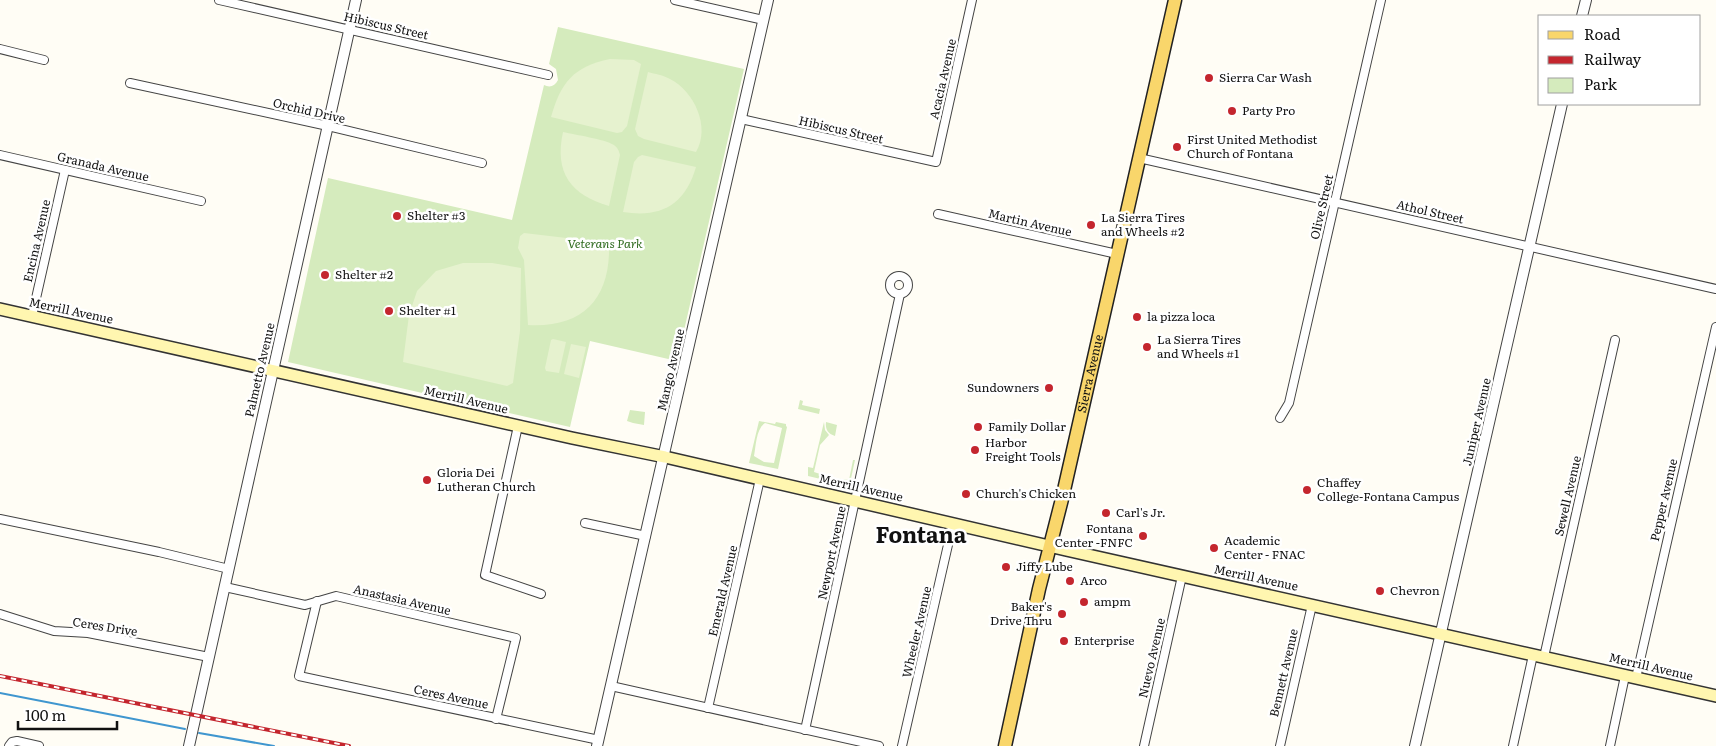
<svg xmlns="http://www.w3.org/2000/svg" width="1716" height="746" font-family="Literata,serif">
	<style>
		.green { fill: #d5ebbd; fill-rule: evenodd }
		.pitch { fill: #e6f2cf }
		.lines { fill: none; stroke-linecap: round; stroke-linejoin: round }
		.stream { stroke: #3f96cf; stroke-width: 2 }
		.minor-casing { stroke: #444; stroke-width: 10 }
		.tertiary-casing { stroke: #444; stroke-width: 12 }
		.secondary-casing { stroke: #333; stroke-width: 14 }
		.primary-casing { stroke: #222; stroke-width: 15 }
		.minor { stroke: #fff; stroke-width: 8 }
		.tertiary { stroke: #fff; stroke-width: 10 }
		.secondary { stroke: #fff6b0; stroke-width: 11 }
		.primary { stroke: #f9d66b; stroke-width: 12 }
		.rail-casing { stroke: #c4262e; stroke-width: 4 }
		.rail { stroke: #fff; stroke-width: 2; stroke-dasharray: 5.5; stroke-linecap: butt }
		.poi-dot { fill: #c4262e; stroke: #fff; stroke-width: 2 }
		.labels { text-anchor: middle; stroke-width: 5; stroke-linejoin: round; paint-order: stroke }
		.street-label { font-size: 12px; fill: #111; stroke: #fff }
		.poi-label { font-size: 12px; fill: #111; stroke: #fff; text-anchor: start }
		.park-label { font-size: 12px; font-style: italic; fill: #2f6b1f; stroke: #fff }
		.town-label { font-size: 22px; font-weight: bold; fill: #111; stroke: #fff }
	</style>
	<rect width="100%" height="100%" fill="#fffdf5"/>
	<g class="green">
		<path d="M558,27L744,69L677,361L590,341L570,427L288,362L328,178L512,220L544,85C550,88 555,86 558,80L556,69L549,64Z"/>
		<path d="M800,400L803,401L802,405L820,409L819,414L798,409Z"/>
		<path d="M630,410L645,412L644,425L633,423L627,421Z"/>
		<path d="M759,421L775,424L776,422L786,424V426L787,427L778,469L749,463ZM765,423L782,428L774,463L764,462L754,456C756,446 756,429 765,423Z"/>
		<path d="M824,422L825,430L829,435L820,445L814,472L826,476L825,480L808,476V467L813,468Z"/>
		<path d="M826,422L837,425L835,436C828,434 825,429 826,422Z"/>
		<path d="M853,460H855L850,483L847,485L826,480L827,477L849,480Z"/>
	</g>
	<g class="pitch">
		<path d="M610,59L634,60L641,64L627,126L622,132L617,133L551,117C561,82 573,67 610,59Z"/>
		<path d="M648,72C655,74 663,75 670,79C694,91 711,127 696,152L644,139L638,136L635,129Z"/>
		<path d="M563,132C576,135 604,139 614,145C618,148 619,151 620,155L609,206C571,195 554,173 563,132Z"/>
		<path d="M642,155L696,167C685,205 661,218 623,212L634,162L638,157Z"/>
		<path d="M524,233L609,243C611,298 584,328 528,325L524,260L518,248L520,236Z"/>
		<path d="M463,263H492L521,268L520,331L513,383L507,386L403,362L409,315L417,291L436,271Z"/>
		<path d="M553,339L566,342L559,373L546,371L545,368L551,340Z"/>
		<path d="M571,344L586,347L579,378L564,374Z"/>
	</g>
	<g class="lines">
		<g class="stream">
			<path d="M0,693L185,729"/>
			<path d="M199,733L274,746"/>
		</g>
		<defs>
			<g id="minor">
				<path d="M219,0L548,75"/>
				<path d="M675,0L764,20"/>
				<path d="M0,49L44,60"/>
				<path d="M130,83L328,126L482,163"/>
				<path d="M741,119L936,162L972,0"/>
				<path d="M0,155L201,201"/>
				<path d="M1139,158L1716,289"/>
				<path d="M938,214L1117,254"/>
				<circle cx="899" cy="285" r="9"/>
				<path d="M32,316L65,170"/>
				<path d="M1280,418L1289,403L1381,0"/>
				<path d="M518,426L485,575L541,594"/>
				<path d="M0,519L159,552L229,569"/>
				<path d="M585,523L646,536"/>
				<path d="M225,587L305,605L336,596L516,638L496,719"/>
				<path d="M317,601L299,676L599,740"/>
				<path d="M0,614L54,631L88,633L209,657"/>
				<path d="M1544,657L1615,340"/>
				<path d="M1636,678L1716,327"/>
				<path d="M611,686L879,746"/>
				<path d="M708,708L760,479"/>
				<path d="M805,730L900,294"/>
				<path d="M9,746L12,742L17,741L39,746"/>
				<path d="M902,746L953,523"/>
				<path d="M1144,746L1182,576"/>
				<path d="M1280,746L1312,605"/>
				<path d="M1513,746L1533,655"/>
				<path d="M1610,746L1625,676"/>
			</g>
			<g id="tertiary">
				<path d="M1582,16L1586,0"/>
				<path d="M189,746L356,0"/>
				<path d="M597,746L768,0"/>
				<path d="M1415,746L1562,104"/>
			</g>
			<path id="secondary" d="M0,309L572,438L665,457L1066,550L1716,696"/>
			<g id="primary">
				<path id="s1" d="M1005,746L1039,589L1062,499L1175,0"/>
			</g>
		</defs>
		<use href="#minor" class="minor-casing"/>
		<use href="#tertiary" class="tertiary-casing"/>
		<use href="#secondary" class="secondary-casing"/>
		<use href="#primary" class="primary-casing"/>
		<use href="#minor" class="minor"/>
		<use href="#tertiary" class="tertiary"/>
		<use href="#secondary" class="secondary"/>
		<use href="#primary" class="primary"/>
		<defs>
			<path id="rail" d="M0,676L349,746"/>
		</defs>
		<use href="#rail" class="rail-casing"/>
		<use href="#rail" class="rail"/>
	</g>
	<g class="poi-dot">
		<circle cx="1209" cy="78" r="5"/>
		<circle cx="1232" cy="111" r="5"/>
		<circle cx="1177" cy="147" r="5"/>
		<circle cx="397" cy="216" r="5"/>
		<circle cx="1091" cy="225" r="5"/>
		<circle cx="325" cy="275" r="5"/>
		<circle cx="389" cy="311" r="5"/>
		<circle cx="1137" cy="317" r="5"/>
		<circle cx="1147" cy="347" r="5"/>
		<circle cx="1049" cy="388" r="5"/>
		<circle cx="978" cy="427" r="5"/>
		<circle cx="975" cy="450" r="5"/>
		<circle cx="427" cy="480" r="5"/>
		<circle cx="1307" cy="490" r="5"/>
		<circle cx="966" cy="494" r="5"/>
		<circle cx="1106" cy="513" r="5"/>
		<circle cx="1143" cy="536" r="5"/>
		<circle cx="1214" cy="548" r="5"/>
		<circle cx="1006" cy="567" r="5"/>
		<circle cx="1070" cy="581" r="5"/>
		<circle cx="1380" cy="591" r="5"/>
		<circle cx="1084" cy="602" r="5"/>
		<circle cx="1062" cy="614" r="5"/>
		<circle cx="1064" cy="641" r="5"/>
	</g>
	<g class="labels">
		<g class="street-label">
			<text transform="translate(386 26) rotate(13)" y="4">Hibiscus Street</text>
			<text transform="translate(943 79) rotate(-77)" y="4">Acacia Avenue</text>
			<text transform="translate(309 111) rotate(13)" y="4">Orchid Drive</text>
			<text transform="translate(841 130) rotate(13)" y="4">Hibiscus Street</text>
			<text transform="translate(103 167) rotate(13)" y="4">Granada Avenue</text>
			<text transform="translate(1322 207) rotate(-77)" y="4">Olive Street</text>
			<text transform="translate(1430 212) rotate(13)" y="4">Athol Street</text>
			<text transform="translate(1030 223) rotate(13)" y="4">Martin Avenue</text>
			<text transform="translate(37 241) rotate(-77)" y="4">Encina Avenue</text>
			<text transform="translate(71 311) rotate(12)" y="4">Merrill Avenue</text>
			<text transform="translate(260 370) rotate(-77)" y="4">Palmetto Avenue</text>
			<text transform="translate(671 370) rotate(-77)" y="4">Mango Avenue</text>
			<text dy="4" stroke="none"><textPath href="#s1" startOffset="382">Sierra Avenue</textPath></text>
			<text transform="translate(466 400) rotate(13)" y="4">Merrill Avenue</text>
			<text transform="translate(1477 422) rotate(-77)" y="4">Juniper Avenue</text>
			<text transform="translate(861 488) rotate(13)" y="4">Merrill Avenue</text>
			<text transform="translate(1568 496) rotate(-77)" y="4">Sewell Avenue</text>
			<text transform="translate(1664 500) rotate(-77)" y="4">Pepper Avenue</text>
			<text transform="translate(832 553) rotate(-78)" y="4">Newport Avenue</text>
			<text transform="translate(1256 578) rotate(12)" y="4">Merrill Avenue</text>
			<text transform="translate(723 591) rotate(-77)" y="4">Emerald Avenue</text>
			<text transform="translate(402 600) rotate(13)" y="4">Anastasia Avenue</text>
			<text transform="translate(105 627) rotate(9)" y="4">Ceres Drive</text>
			<text transform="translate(917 632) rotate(-77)" y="4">Wheeler Avenue</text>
			<text transform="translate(1152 658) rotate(-77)" y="4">Nuevo Avenue</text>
			<text transform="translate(1651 667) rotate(13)" y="4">Merrill Avenue</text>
			<text transform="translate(1284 673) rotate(-77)" y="4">Bennett Avenue</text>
			<text transform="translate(451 697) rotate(12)" y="4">Ceres Avenue</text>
		</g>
		<g class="poi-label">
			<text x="1219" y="82">Sierra Car Wash</text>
			<text x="1242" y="115">Party Pro</text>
			<text x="1187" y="144">First United Methodist<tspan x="1187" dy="14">Church of Fontana</tspan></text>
			<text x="407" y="220">Shelter #3</text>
			<text x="1101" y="222">La Sierra Tires<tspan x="1101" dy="14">and Wheels #2</tspan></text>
			<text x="335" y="279">Shelter #2</text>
			<text x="399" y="315">Shelter #1</text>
			<text x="1147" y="321">la pizza loca</text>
			<text x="1157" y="344">La Sierra Tires<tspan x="1157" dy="14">and Wheels #1</tspan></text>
			<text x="1039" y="392" text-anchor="end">Sundowners</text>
			<text x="988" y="431">Family Dollar</text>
			<text x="985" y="447">Harbor<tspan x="985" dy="14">Freight Tools</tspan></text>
			<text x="437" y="477">Gloria Dei<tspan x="437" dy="14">Lutheran Church</tspan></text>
			<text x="1317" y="487">Chaffey<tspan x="1317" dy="14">College-Fontana Campus</tspan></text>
			<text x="976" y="498">Church's Chicken</text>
			<text x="1116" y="517">Carl's Jr.</text>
			<text x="1133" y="533" text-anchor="end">Fontana<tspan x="1133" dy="14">Center -FNFC</tspan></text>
			<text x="1224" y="545">Academic<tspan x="1224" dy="14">Center - FNAC</tspan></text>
			<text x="1016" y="571">Jiffy Lube</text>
			<text x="1080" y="585">Arco</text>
			<text x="1390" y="595">Chevron</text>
			<text x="1094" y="606">ampm</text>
			<text x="1052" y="611" text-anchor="end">Baker's<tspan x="1052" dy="14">Drive Thru</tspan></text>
			<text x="1074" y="645">Enterprise</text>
		</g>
		<g class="park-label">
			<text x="605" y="248">Veterans Park</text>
		</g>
		<g class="town-label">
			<text x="921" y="543">Fontana</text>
		</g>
	</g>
	<rect x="1538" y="15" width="162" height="90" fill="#ffffff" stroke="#a0a0a0"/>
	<rect x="1548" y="31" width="25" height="8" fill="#f9d66b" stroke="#a0a0a0"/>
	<text x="1584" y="40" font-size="15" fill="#111111">Road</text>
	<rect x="1548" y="56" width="25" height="8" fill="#c4262e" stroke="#a0a0a0"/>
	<text x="1584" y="65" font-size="15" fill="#111111">Railway</text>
	<rect x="1548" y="78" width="25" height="15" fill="#d5ebbd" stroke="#a0a0a0"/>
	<text x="1584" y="90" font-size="15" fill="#111111">Park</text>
	<path d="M18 721v8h99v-8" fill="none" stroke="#111111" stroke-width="2.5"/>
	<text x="25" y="721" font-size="15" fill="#111111" stroke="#ffffff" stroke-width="4" paint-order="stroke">100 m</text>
</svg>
